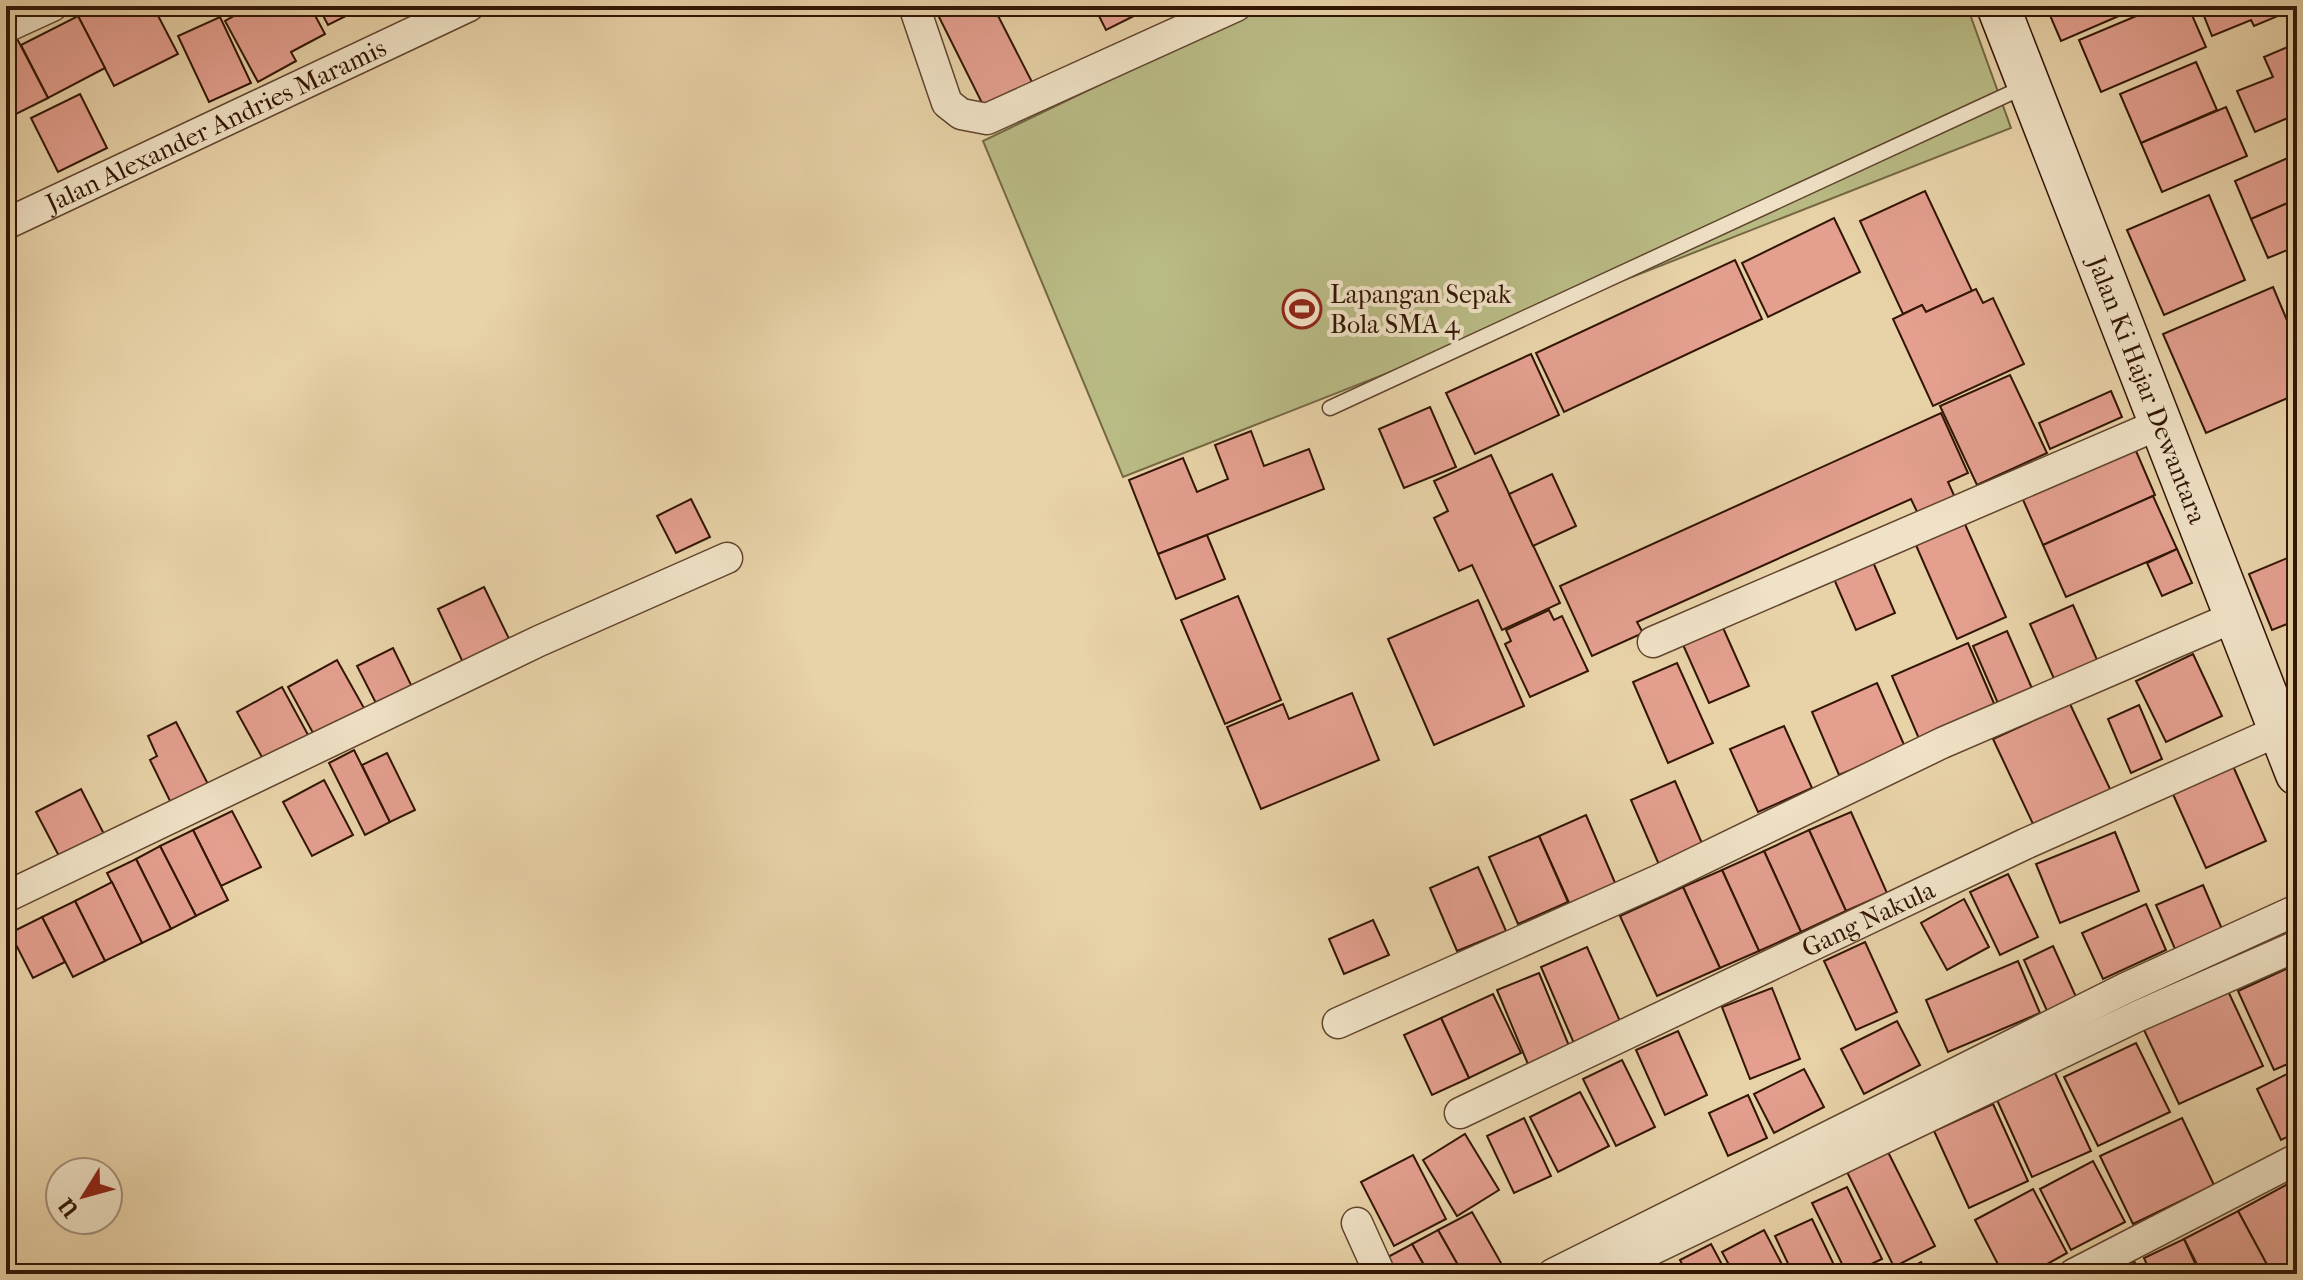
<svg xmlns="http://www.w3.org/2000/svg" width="2303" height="1280" font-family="'IM FELL French Canon',serif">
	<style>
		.green { fill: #b9bb85; stroke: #766844; stroke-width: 2 }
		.building { fill: #e49f8f; stroke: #321504; stroke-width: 2 }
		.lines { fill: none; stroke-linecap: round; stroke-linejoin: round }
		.lane-casing { stroke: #60442d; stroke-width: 17 }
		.street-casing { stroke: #60442d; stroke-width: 33 }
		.secondary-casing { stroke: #321504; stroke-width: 45 }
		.lane { stroke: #f0e2c6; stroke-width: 14 }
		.street { stroke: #f0e2c6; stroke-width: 30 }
		.secondary { stroke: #f0e2c6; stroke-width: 42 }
		.labels { text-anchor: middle; stroke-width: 8; stroke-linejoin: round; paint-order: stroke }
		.street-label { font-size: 26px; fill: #321504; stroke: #f0e2c6 }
		.poi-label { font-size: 26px; fill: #321504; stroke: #f0e2c6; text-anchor: start }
	</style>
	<rect width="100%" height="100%" fill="#e8d2a8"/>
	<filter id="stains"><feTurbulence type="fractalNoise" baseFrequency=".0025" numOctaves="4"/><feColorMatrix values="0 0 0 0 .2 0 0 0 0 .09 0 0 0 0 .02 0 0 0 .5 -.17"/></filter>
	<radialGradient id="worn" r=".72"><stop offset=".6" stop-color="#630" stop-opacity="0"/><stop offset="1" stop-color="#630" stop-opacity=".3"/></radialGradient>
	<path class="green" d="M1263,6H1967L2011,128L1123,477L983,141Z"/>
	<g class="building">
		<path d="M98,6H153L178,54L114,86L78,16Z"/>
		<path d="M252,6H310L325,34L291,52L296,61L258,82L225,21Z"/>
		<path d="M318,6H363L364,7L328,25Z"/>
		<path d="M956,6H993L1032,82L984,107L938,15Z"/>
		<path d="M1094,6H1142L1144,11L1106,30Z"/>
		<path d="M2046,6H2142L2061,41Z"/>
		<path d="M2160,6H2188L2206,47L2101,92L2079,40Z"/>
		<path d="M2200,6H2297V8L2254,26L2251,20L2212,36Z"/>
		<path d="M78,16L105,68L48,98L21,45Z"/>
		<path d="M220,17L251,83L209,102L178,36Z"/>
		<path d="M12,29L48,98L6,119V32Z"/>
		<path d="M2297,43V114L2255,132L2237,91L2273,77L2264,57Z"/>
		<path d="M2196,62L2217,110L2141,143L2120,94Z"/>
		<path d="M80,94L107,148L58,172L31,118Z"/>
		<path d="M2226,107L2247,156L2162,192L2141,143Z"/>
		<path d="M2297,154V199L2251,219L2235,181Z"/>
		<path d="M1925,191L1972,291L1926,312L1922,305L1903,314L1860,221Z"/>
		<path d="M2209,195L2245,280L2164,315L2127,230Z"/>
		<path d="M2297,199V246L2268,258L2251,219Z"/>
		<path d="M1834,218L1860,272L1768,317L1742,263Z"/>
		<path d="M1735,260L1762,319L1564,412L1536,353Z"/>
		<path d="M2273,287L2297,344V394L2206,433L2163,334Z"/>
		<path d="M1976,289L1983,303L1993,298L2024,364L1933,406L1893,319L1922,305L1926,312Z"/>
		<path d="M1531,354L1559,415L1475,454L1446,393Z"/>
		<path d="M2010,375L2047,453L1977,485L1940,406Z"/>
		<path d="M2111,391L2122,417L2050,449L2039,423Z"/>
		<path d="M1430,407L1456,467L1404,488L1379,429Z"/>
		<path d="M1941,413L1968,473L1948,482L1957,502L1920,518L1911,499L1637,622L1643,633L1592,656L1560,586Z"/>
		<path d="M1251,431L1264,466L1309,449L1324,489L1158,554L1129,480L1183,458L1197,492L1228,479L1215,445Z"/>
		<path d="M2133,444L2155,495L2043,545L2020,493Z"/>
		<path d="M1491,455L1560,603L1502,630L1472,565L1459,571L1434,518L1448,511L1434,481Z"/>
		<path d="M1552,474L1576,526L1533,546L1509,494Z"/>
		<path d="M2153,496L2177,549L2066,597L2043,545Z"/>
		<path d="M691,499L710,537L676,553L657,516Z"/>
		<path d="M1964,522L2006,617L1957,639L1915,543Z"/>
		<path d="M1207,535L1225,579L1176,599L1158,554Z"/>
		<path d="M2177,549L2192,583L2162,596L2147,563Z"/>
		<path d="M2297,554V620L2272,630L2249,574Z"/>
		<path d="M1873,562L1895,613L1856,630L1834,579Z"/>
		<path d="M484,587L513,647L466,669L438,609Z"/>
		<path d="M1238,596L1281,700L1225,724L1181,620Z"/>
		<path d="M1478,600L1524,706L1434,745L1388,639Z"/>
		<path d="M2073,605L2098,662L2055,681L2030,624Z"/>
		<path d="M1549,610L1554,620L1562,616L1588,671L1530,697L1505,644L1511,641L1506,630Z"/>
		<path d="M1720,621L1749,686L1709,703L1680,638Z"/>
		<path d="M2007,631L2034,693L2000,708L1973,646Z"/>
		<path d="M1968,643L1996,708L1920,741L1892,676Z"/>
		<path d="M393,648L415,693L380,711L357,666Z"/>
		<path d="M2193,654L2222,716L2166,742L2136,681Z"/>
		<path d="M337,660L369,717L319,744L288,687Z"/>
		<path d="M1677,663L1713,743L1668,763L1633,682Z"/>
		<path d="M1877,683L1905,747L1839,775L1812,712Z"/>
		<path d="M282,687L313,744L268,768L237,712Z"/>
		<path d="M1352,693L1379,760L1261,809L1227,727L1283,704L1289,719Z"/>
		<path d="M2070,704L2111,791L2034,826L1993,739Z"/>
		<path d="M2139,705L2162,759L2131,773L2108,719Z"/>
		<path d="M176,722L209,786L172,805L150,760L157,756L148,736Z"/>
		<path d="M1784,726L1812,788L1758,812L1730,749Z"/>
		<path d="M354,750L390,822L365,835L329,763Z"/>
		<path d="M387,753L415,810L390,822L362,765Z"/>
		<path d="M2233,766L2266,841L2206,868L2172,792Z"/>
		<path d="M324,780L353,835L312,856L283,802Z"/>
		<path d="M1675,781L1704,848L1660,867L1631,800Z"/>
		<path d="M81,789L105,836L60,858L36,812Z"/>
		<path d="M232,811L261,867L221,886L193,830Z"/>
		<path d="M1851,812L1887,893L1846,911L1809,830Z"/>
		<path d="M1586,815L1616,885L1570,905L1539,836Z"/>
		<path d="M193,830L228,900L196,916L160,846Z"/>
		<path d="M1809,830L1846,911L1801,932L1764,851Z"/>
		<path d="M2115,832L2139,891L2060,923L2036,864Z"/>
		<path d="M1539,836L1568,902L1518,924L1489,857Z"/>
		<path d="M160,846L196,916L171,929L136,859Z"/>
		<path d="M1764,851L1801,932L1759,951L1722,870Z"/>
		<path d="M136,859L171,929L142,943L107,873Z"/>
		<path d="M1478,867L1506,931L1457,951L1430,888Z"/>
		<path d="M1722,870L1759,951L1720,968L1683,887Z"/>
		<path d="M2008,874L2038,937L2000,955L1970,892Z"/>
		<path d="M112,882L142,943L105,961L75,901Z"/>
		<path d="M2203,885L2222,929L2175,949L2156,905Z"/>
		<path d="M1683,887L1720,968L1657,996L1620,916Z"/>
		<path d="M1964,899L1989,947L1947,970L1921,923Z"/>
		<path d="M75,901L105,961L73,977L42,917Z"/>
		<path d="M2146,904L2166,950L2103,979L2082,933Z"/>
		<path d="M42,917L65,962L33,978L10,933Z"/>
		<path d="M1373,920L1389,955L1344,974L1329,939Z"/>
		<path d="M1865,942L1897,1012L1856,1030L1824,961Z"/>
		<path d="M2053,946L2077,999L2048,1013L2024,960Z"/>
		<path d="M1587,947L1623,1028L1576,1048L1541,967Z"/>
		<path d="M2018,961L2040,1013L1948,1052L1926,1000Z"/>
		<path d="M2297,964V1060L2274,1070L2238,991Z"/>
		<path d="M1539,973L1572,1053L1530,1069L1497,990Z"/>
		<path d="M1772,988L1800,1059L1750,1079L1722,1007Z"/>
		<path d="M2228,991L2263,1066L2179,1104L2144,1030Z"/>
		<path d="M1493,994L1521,1053L1469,1078L1441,1018Z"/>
		<path d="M1441,1018L1469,1078L1432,1095L1404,1035Z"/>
		<path d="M1897,1021L1920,1065L1864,1094L1841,1049Z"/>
		<path d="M1678,1031L1707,1095L1665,1115L1636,1050Z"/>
		<path d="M2136,1043L2170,1112L2098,1146L2064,1077Z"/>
		<path d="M1622,1060L1655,1127L1616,1146L1583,1079Z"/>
		<path d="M1804,1069L1824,1107L1774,1133L1754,1094Z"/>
		<path d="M2297,1069V1132L2281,1140L2257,1089Z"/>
		<path d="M2055,1073L2091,1151L2032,1177L1997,1100Z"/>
		<path d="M1580,1092L1609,1146L1558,1172L1530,1117Z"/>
		<path d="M1748,1095L1767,1138L1728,1156L1709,1113Z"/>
		<path d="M1993,1104L2028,1181L1969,1208L1934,1131Z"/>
		<path d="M1524,1118L1551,1176L1514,1193L1487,1136Z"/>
		<path d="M2182,1118L2214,1185L2133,1224L2100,1156Z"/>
		<path d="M1465,1134L1499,1190L1457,1216L1423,1160Z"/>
		<path d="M1888,1152L1935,1246L1894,1267L1847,1172Z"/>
		<path d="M1413,1155L1446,1219L1394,1246L1361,1182Z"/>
		<path d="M2093,1161L2125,1222L2071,1250L2040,1189Z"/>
		<path d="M2297,1179V1274H2272L2238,1211Z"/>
		<path d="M1847,1187L1882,1259L1850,1274H1847L1812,1203Z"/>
		<path d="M2033,1189L2067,1253L2029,1274H2003L1975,1220Z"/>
		<path d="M2238,1211L2272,1274H2202L2184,1239Z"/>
		<path d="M1472,1212L1505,1270L1497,1274H1463L1438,1230Z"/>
		<path d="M1812,1219L1835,1267L1820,1274H1793L1775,1236Z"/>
		<path d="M1438,1230L1463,1274H1429L1412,1244Z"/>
		<path d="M1764,1230L1787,1274H1734L1722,1252Z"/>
		<path d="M2184,1239L2200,1274H2151L2144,1258Z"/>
		<path d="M1412,1244L1429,1274H1395L1386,1258Z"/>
		<path d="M1711,1244L1727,1274H1687L1680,1260Z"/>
		<path d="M2134,1261L2140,1274H2109Z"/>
		<path d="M1921,1262L1927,1274H1899Z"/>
	</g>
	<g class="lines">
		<defs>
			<path id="lane" d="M1330,408L2026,86"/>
			<g id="street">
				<path d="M914,6L947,103L961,114L987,119L1236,6"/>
				<path d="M6,27L52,6"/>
				<path id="s1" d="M6,224L469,6"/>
				<path d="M1653,642L2162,423"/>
				<path d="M6,897L539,641L727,558"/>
				<path d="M1338,1023L1659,880L1942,743L2234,617"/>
				<path id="s2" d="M1460,1113L2025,844L2278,731"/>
				<path d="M1357,1223L1380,1274"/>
				<path d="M1553,1274L2126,988L2297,910"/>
				<path d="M1601,1274L2138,1016L2297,946"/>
				<path d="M2074,1274L2297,1159"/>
			</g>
			<g id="secondary">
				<path id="s3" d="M1998,6L2297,774"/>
			</g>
		</defs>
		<use href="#lane" class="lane-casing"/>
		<use href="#street" class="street-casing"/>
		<use href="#secondary" class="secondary-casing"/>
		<use href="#lane" class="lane"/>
		<use href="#street" class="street"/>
		<use href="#secondary" class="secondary"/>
	</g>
	<defs>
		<symbol id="stadium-ring" viewBox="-11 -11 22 22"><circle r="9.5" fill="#f0e2c6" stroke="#8f2418" stroke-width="1.5"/><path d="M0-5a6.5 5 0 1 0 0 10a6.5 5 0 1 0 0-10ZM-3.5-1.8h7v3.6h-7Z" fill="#8f2418"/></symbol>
	</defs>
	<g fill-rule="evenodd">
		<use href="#stadium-ring" x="1280" y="287" width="44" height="44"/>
	</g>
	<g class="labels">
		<g class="street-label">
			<text dy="9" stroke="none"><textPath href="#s1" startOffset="232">Jalan Alexander Andries Maramis</textPath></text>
			<text dy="9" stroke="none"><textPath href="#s3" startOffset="412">Jalan Ki Hajar Dewantara</textPath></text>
			<text dy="9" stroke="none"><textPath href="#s2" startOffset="452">Gang Nakula</textPath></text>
		</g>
		<g class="poi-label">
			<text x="1330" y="303">Lapangan Sepak<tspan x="1330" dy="30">Bola SMA 4</tspan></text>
		</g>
	</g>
	<rect width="2303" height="1280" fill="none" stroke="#e8d2a8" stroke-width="32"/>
	<rect x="8" y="8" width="2287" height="1264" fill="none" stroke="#321504" stroke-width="4"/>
	<rect x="16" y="16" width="2271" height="1248" fill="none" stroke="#321504" stroke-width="2"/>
	<g transform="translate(84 1196) rotate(233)"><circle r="38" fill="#f0e2c6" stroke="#a49078" stroke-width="2"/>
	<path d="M0-6L14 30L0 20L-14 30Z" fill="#8f2418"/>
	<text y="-12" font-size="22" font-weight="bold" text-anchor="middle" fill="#321504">U</text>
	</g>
	<rect width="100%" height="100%" filter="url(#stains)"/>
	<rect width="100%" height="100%" fill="url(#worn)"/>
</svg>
